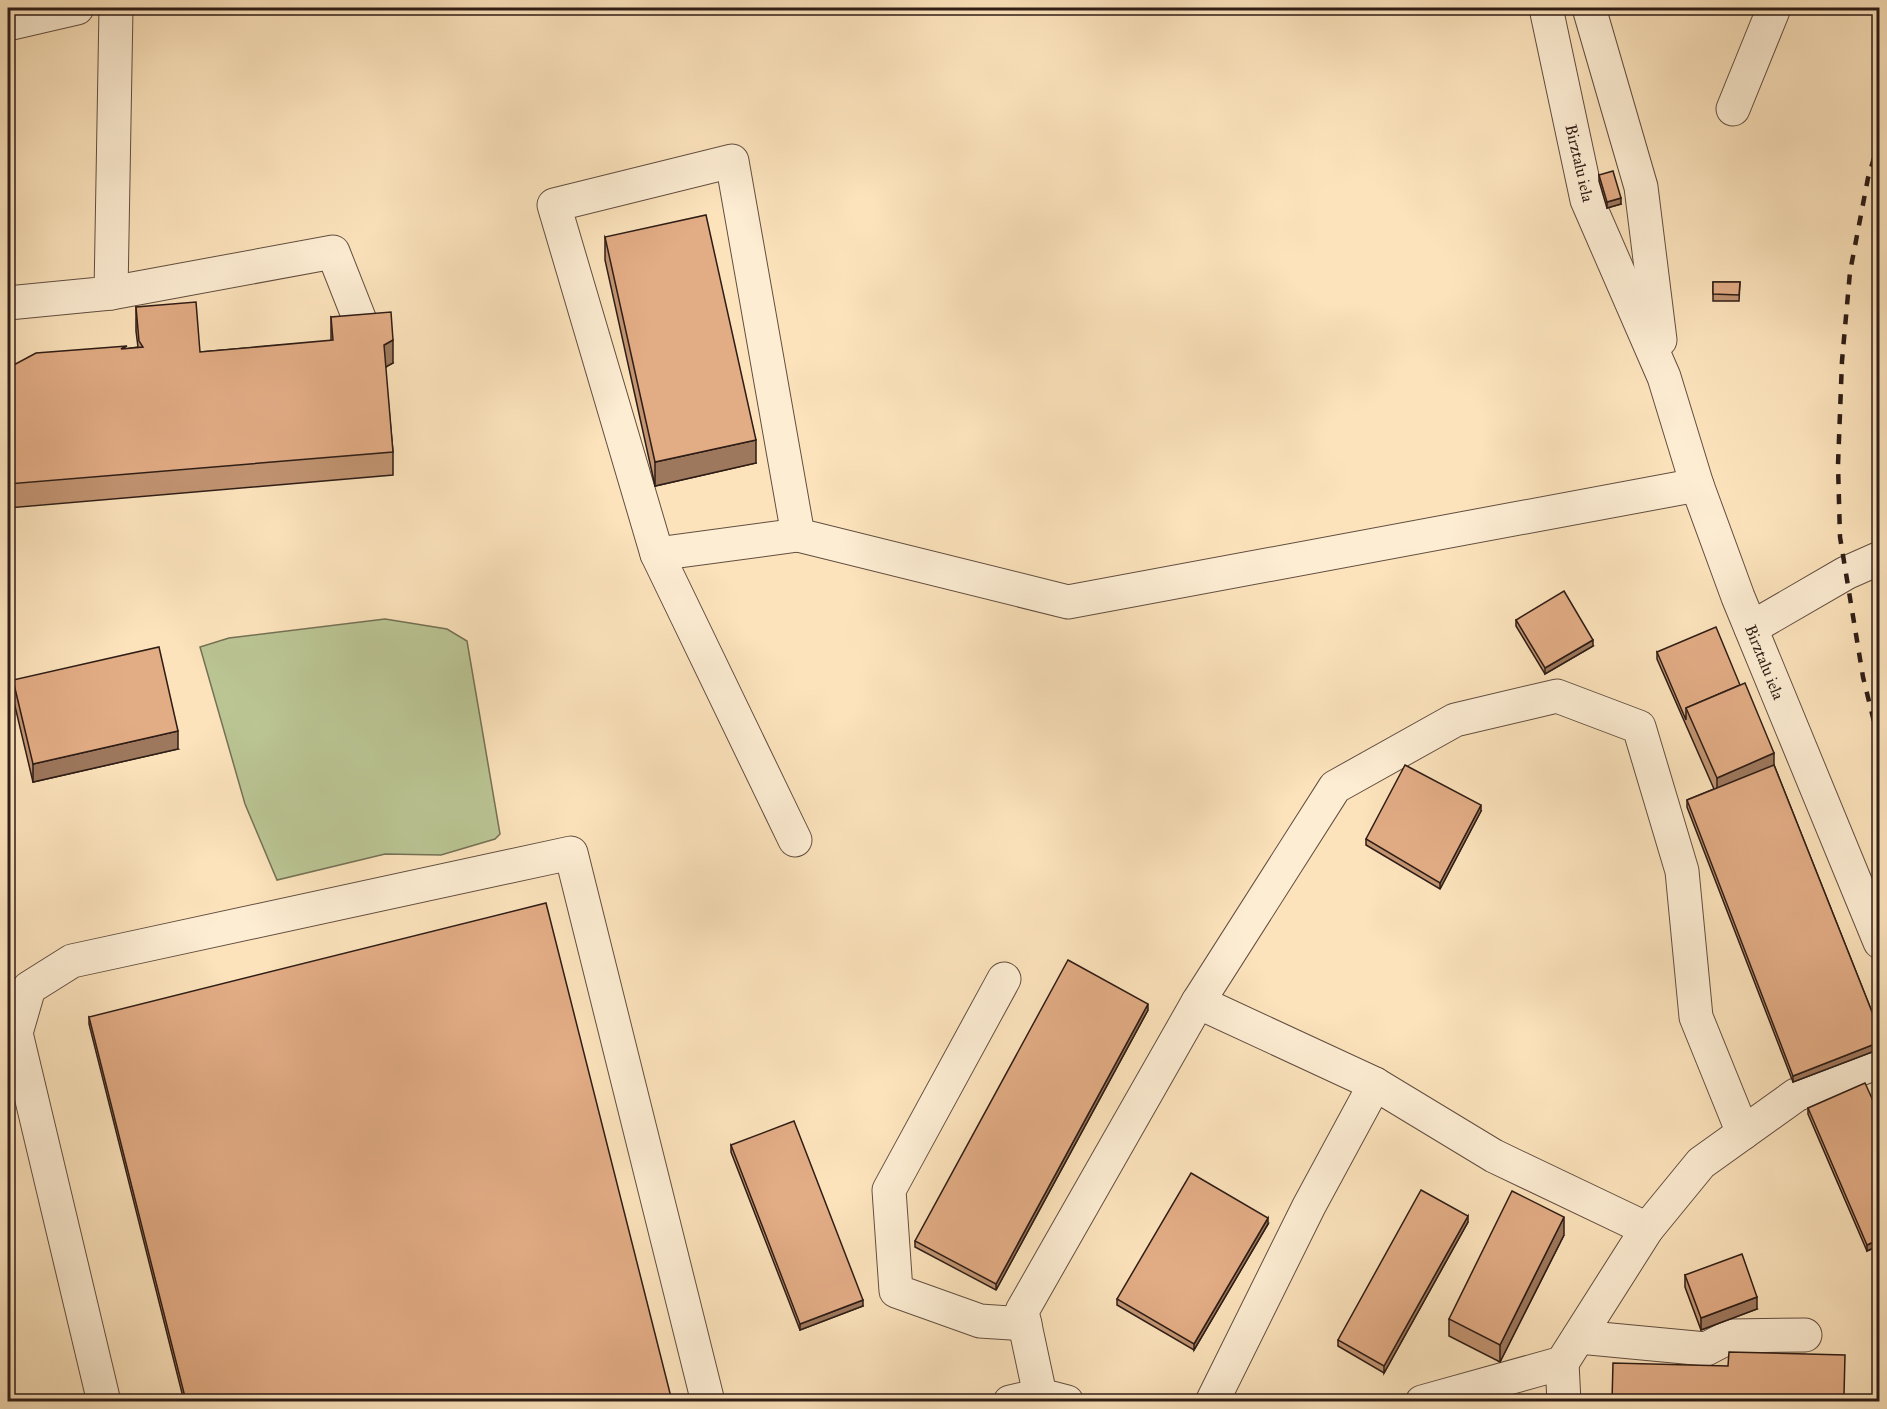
<svg xmlns="http://www.w3.org/2000/svg" width="1887" height="1409" font-family="'IM FELL Great Primer',serif">
	<style>
		.green { fill: #bbc594; stroke: #747155; stroke-width: 1.5 }
		.lines { fill: none; stroke-linecap: round; stroke-linejoin: round }
		.minor-casing { stroke: #624e40; stroke-width: 35 }
		.minor { stroke: #fdedd3; stroke-width: 33 }
		.rail { stroke: #2e1d16; stroke-width: 4.5; stroke-dasharray: 10 10; stroke-linecap: butt }
		.wall { fill: #c29472; stroke: #2e1d16; stroke-width: 1.5 }
		.shaded-wall { fill: #9e785d; stroke: #2e1d16; stroke-width: 1.5 }
		.building { fill: #e2ac85; stroke: #2e1d16; stroke-width: 1.5 }
		.labels { text-anchor: middle; stroke-width: 4.5; stroke-linejoin: round; paint-order: stroke }
		.street-label { font-size: 16px; fill: #2e1d16; stroke: #fdedd3 }
	</style>
	<rect width="100%" height="100%" fill="#fce3bc"/>
	<filter id="stains"><feTurbulence type="fractalNoise" baseFrequency=".00333" numOctaves="4"/><feColorMatrix values="0 0 0 0 .2 0 0 0 0 .09 0 0 0 0 .02 0 0 0 .5 -.17"/></filter>
	<radialGradient id="worn" r=".72"><stop offset=".6" stop-color="#630" stop-opacity="0"/><stop offset="1" stop-color="#630" stop-opacity=".3"/></radialGradient>
	<path class="green" d="M385,619L447,629L467,641L500,834L495,839L441,855L385,854L277,880L245,804L200,647L229,638Z"/>
	<g class="lines">
		<defs>
			<g id="minor">
				<path d="M1546,8L1587,200L1664,377L1697,485L1738,597L1880,942"/>
				<path d="M1589,8L1641,187L1660,340"/>
				<path d="M8,24L77,8"/>
				<path d="M1733,109L1774,8"/>
				<path d="M111,293L333,252L374,356"/>
				<path d="M8,303L111,293L116,8"/>
				<path d="M657,554L798,535"/>
				<path d="M1751,628L1846,573L1880,558"/>
				<path d="M795,840L657,554L554,205L732,161L798,535L1068,602L1697,485"/>
				<path d="M1004,979L889,1190L896,1291L980,1321L1025,1324"/>
				<path d="M1198,1002L1375,1084L1494,1156L1647,1229"/>
				<path d="M1579,1337L1706,1349L1731,1336L1805,1335"/>
				<path d="M1562,1363L1564,1402"/>
				<path d="M104,1402L16,1033L29,988L72,961L571,853L708,1402"/>
				<path d="M1010,1402L1040,1395"/>
				<path d="M1067,1402L1040,1395L1022,1311L1198,1002L1335,787L1455,720L1557,696L1639,727L1682,871L1696,1017L1743,1133"/>
				<path d="M1212,1402L1309,1206L1375,1084"/>
				<path d="M1422,1402L1562,1363L1647,1229L1701,1163L1796,1095L1880,1061"/>
			</g>
		</defs>
		<use href="#minor" class="minor-casing"/>
		<use href="#minor" class="minor"/>
		<path class="rail" d="M1880,138L1868,178L1850,272L1842,361L1838,465L1840,537L1863,677L1880,746"/>
	</g>
	<g class="wall">
		<path d="M1599,175L1621,204L1607,208L1599,181Z"/>
		<path d="M605,237L756,463L655,486L605,260Z"/>
		<path d="M1713,282H1740L1739,301H1713Z"/>
		<path d="M136,307L200,352L331,341V317L393,363L385,367L393,452V475L8,508V368L138,347L136,331Z"/>
		<path d="M1516,620L1593,646L1545,674L1516,626Z"/>
		<path d="M1657,652L1774,765L1880,1032V1049L1793,1082L1687,807V800L1714,789L1657,659Z"/>
		<path d="M13,680L178,749L33,782L13,698Z"/>
		<path d="M1481,811L1440,889L1366,845V839Z"/>
		<path d="M1148,1010L996,1290L915,1247V1241Z"/>
		<path d="M89,1017L672,1401H184L89,1024Z"/>
		<path d="M1808,1108L1880,1116V1245L1867,1251L1808,1114Z"/>
		<path d="M731,1145L863,1306L800,1330L731,1152Z"/>
		<path d="M1468,1222L1384,1373L1338,1346V1340Z"/>
		<path d="M1268,1224L1194,1350L1117,1305V1299Z"/>
		<path d="M1564,1235L1500,1362L1449,1336V1319Z"/>
		<path d="M1685,1275L1757,1309L1701,1330L1685,1287Z"/>
	</g>
	<g class="shaded-wall">
		<path d="M1621,198V204L1607,208V202Z"/>
		<path d="M393,340V363L384,368V345Z"/>
		<path d="M756,440V463L655,486V462Z"/>
		<path d="M1593,640V646L1545,674V668Z"/>
		<path d="M178,731V749L33,782V764Z"/>
		<path d="M1774,753V771L1717,796V778Z"/>
		<path d="M1481,805V811L1440,889V883Z"/>
		<path d="M1148,1004V1010L996,1290V1284Z"/>
		<path d="M1880,1042V1049L1793,1082V1076Z"/>
		<path d="M1468,1216V1222L1384,1373V1366Z"/>
		<path d="M1564,1217V1235L1500,1362V1345Z"/>
		<path d="M1268,1218V1224L1194,1350V1344Z"/>
		<path d="M1880,1239V1245L1867,1251V1245Z"/>
		<path d="M1757,1297V1309L1701,1330V1318Z"/>
		<path d="M863,1300V1306L800,1330V1324Z"/>
	</g>
	<g class="building">
		<path d="M1613,171L1621,198L1607,202L1599,175Z"/>
		<path d="M706,215L756,440L655,462L605,237Z"/>
		<path d="M1713,282H1740L1739,295L1713,294Z"/>
		<path d="M196,302L200,352L333,340L331,317L391,312L393,340L384,345L393,452L8,484V368L36,353L127,346L121,349L143,347L139,341L136,307Z"/>
		<path d="M1564,591L1593,640L1545,668L1516,620Z"/>
		<path d="M1716,627L1740,685L1686,708V720L1657,652Z"/>
		<path d="M159,647L178,731L33,764L13,680Z"/>
		<path d="M1745,683L1774,753L1717,778L1686,708Z"/>
		<path d="M1405,765L1481,805L1440,883L1366,839Z"/>
		<path d="M1774,765L1880,1032V1042L1793,1076L1687,800Z"/>
		<path d="M546,903L672,1401H186L89,1017Z"/>
		<path d="M1068,960L1148,1004L996,1284L915,1241Z"/>
		<path d="M1865,1083L1880,1116V1239L1867,1245L1808,1108Z"/>
		<path d="M794,1121L863,1300L800,1324L731,1145Z"/>
		<path d="M1191,1173L1268,1218L1194,1344L1117,1299Z"/>
		<path d="M1421,1190L1468,1216L1384,1366L1338,1340Z"/>
		<path d="M1512,1191L1564,1217L1500,1345L1449,1319Z"/>
		<path d="M1742,1254L1757,1297L1701,1318L1685,1275Z"/>
		<path d="M1729,1352L1845,1355L1844,1395L1874,1396V1401H1612L1613,1363L1728,1366Z"/>
	</g>
	<g class="labels">
		<g class="street-label">
			<text transform="translate(1580 163) rotate(77)" y="6">Birztalu iela</text>
			<text transform="translate(1765 662) rotate(68)" y="6">Birztalu iela</text>
		</g>
	</g>
	<rect width="1887" height="1409" fill="none" stroke="#fce3bc" stroke-width="30"/>
	<rect x="9" y="9" width="1869" height="1391" fill="none" stroke="#2e1d16" stroke-width="3"/>
	<rect x="15" y="15" width="1857" height="1379" fill="none" stroke="#2e1d16" stroke-width="1.5"/>
	<rect width="100%" height="100%" filter="url(#stains)"/>
	<rect width="100%" height="100%" fill="url(#worn)"/>
</svg>
